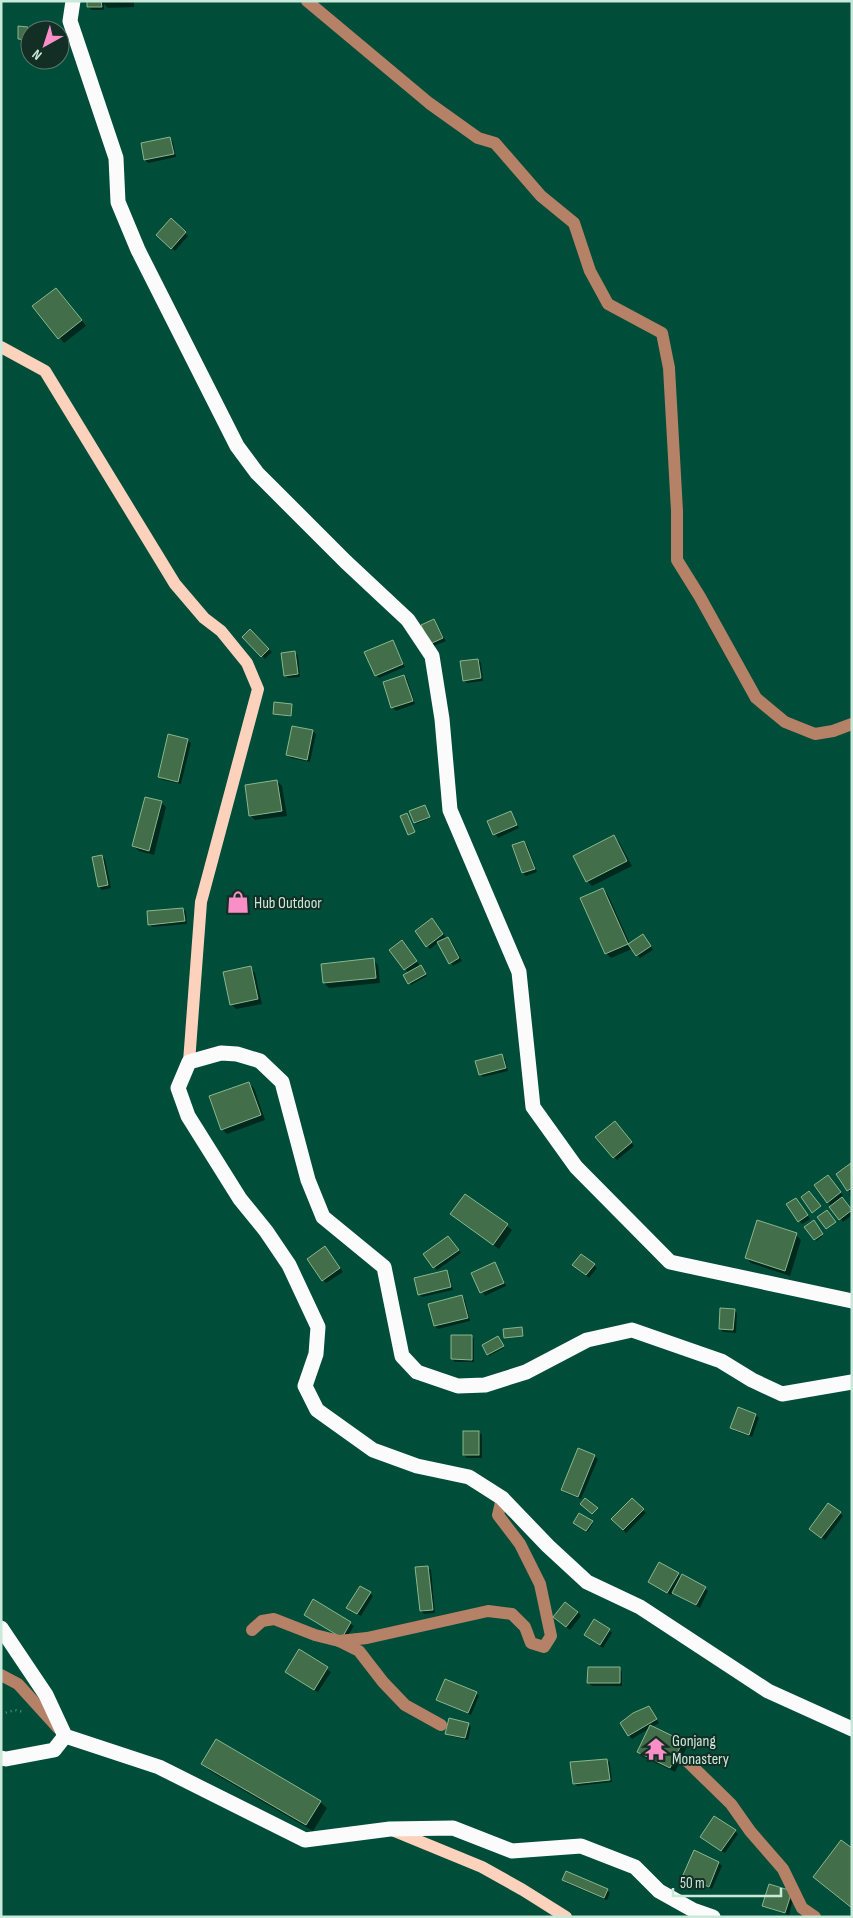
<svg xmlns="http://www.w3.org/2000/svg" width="853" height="1918" font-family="'Sofia Sans Condensed',sans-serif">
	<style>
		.shadow { fill: #0007 }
		.building { fill: #426e49; stroke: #89b78e }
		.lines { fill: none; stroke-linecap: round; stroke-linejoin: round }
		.path { stroke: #5b9483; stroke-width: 2.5; stroke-dasharray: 1 4; stroke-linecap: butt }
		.minor { stroke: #b58167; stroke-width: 12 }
		.major { stroke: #fdd2bd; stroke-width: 12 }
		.highway { stroke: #fbfbfb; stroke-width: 15 }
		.labels { text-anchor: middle; stroke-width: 4; stroke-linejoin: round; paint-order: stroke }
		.poi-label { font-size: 16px; fill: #c9e9db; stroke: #132e24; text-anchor: start }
	</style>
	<rect width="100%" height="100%" fill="#004d39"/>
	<g class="shadow">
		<path d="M88,1H134V7L108,8L104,4V10H92L88,7Z"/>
		<path d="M28,28V41L20,40L19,39Z"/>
		<path d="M170,139L173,142L176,157L148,163L145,160L142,144Z"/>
		<path d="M171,220L188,236L175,251L158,235Z"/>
		<path d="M61,294L86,326L64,343L34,307Z"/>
		<path d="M434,621L446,641L434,646L431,643Z"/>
		<path d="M250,631L272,652L265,659L244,637Z"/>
		<path d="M392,642L395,645L405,667L379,678L376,675Z"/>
		<path d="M294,652L298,656L300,677L288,678L285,675Z"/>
		<path d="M478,660L481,663L483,681L467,683L464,680Z"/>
		<path d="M404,676L407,679L415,704L396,711L392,707Z"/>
		<path d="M291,705V717L274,714Z"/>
		<path d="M312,731L316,734L310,762L291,758L288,755Z"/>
		<path d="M187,740L191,743L181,784L163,780L160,777Z"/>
		<path d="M277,781L282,786L287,816L255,820L250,815Z"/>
		<path d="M161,802L166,807L154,855L139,851L133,846Z"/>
		<path d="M426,807L430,818L416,824L415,823Z"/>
		<path d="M511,813L519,828L498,838L489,822Z"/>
		<path d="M614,837L619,842L632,866L592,886L587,881Z"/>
		<path d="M524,842L527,845L537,872L526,876L523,873Z"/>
		<path d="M102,856L105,859L111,888L102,890L99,887Z"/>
		<path d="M603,889L608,895L630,944L646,939L653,950L640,958L632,949L611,958L606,953Z"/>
		<path d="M183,909L186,912L187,924L153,927L149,924Z"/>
		<path d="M435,923L447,939L451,941L462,961L453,966L439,942L430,949L427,946Z"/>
		<path d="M405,945L427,976L411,985L405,975L409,973L405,969Z"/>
		<path d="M373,960L378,965L380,983L329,988L324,983L322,965Z"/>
		<path d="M250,968L255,973L262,1004L236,1009L231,1004Z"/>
		<path d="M502,1056L505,1059L508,1071L483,1077L480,1074Z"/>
		<path d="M249,1083L254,1088L265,1120L227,1134L222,1129Z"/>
		<path d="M618,1126L634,1146L617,1160L614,1157Z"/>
		<path d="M851,1165L852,1166V1199L849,1194L851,1193L848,1190Z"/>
		<path d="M831,1179L843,1196L841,1197L852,1210V1215L843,1222L828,1202Z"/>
		<path d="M465,1195L512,1230L499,1249L452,1214Z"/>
		<path d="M799,1202L810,1219L802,1224L799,1221Z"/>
		<path d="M815,1223L823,1236L816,1241L806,1227Z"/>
		<path d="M796,1235L801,1240L790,1276L751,1263L746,1258Z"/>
		<path d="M451,1240L461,1253L437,1270L425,1254Z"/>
		<path d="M328,1251L343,1272L326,1283L323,1280Z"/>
		<path d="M495,1264L506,1286L485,1296L473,1273Z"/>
		<path d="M594,1265L597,1268L589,1278L577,1268Z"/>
		<path d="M446,1271L449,1274L453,1290L422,1297L419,1294Z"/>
		<path d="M462,1297L465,1300L470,1321L438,1329L435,1326Z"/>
		<path d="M734,1310L737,1313L736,1333L723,1332L720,1329Z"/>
		<path d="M522,1328L524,1336L505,1337Z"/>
		<path d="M471,1336L474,1339V1362H455L452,1359Z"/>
		<path d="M499,1339L504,1348L489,1356L488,1354Z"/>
		<path d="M739,1409L756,1415L759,1418L752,1437L735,1431L731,1428Z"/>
		<path d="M479,1432L482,1435V1458H467L464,1455Z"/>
		<path d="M594,1456L598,1459L581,1499L565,1493L562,1490Z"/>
		<path d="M632,1500L646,1513L626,1533L613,1519Z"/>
		<path d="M840,1513L843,1516L825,1540L814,1532Z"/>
		<path d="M592,1522L593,1523L588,1532L576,1524Z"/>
		<path d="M427,1567L431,1570L435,1613L424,1614L421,1611Z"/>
		<path d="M678,1574L682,1578L705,1588L708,1591L700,1608L677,1596L673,1592L671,1595L652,1584Z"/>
		<path d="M370,1593L373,1596L361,1616L351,1611Z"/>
		<path d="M314,1601L354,1626L345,1640Z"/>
		<path d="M578,1612L581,1616L570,1630L558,1620Z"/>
		<path d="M609,1630L612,1633L603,1648L585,1635Z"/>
		<path d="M299,1651L331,1672L318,1692L290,1675Z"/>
		<path d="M619,1669L622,1672V1686H592L589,1683Z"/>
		<path d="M476,1693L479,1696L471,1715L441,1702L437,1699Z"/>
		<path d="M649,1707L659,1723L652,1727L682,1742L687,1747L675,1772L643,1757L638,1752L650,1728L632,1739L629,1736Z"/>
		<path d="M468,1724L471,1727L468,1740L450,1736L447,1733Z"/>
		<path d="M607,1760L610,1763L612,1782L577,1786L574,1783Z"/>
		<path d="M203,1764L320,1802L327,1808L313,1831L210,1771Z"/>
		<path d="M735,1831L738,1834L725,1853L704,1840Z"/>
		<path d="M852,1850V1908L814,1877Z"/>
		<path d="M719,1863L722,1866L712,1889L688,1878L684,1875Z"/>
		<path d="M563,1880L607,1890L610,1893L607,1900L566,1883Z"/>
		<path d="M794,1896L789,1915L767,1908L764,1905Z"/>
	</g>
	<g class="building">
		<path d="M87,1H101L102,7H87Z"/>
		<path d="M18,26L28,27L27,40L18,39Z"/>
		<path d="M170,137L174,154L144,160L141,143Z"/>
		<path d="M171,218L186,232L171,249L156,235Z"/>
		<path d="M56,288L82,320L58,339L32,306Z"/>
		<path d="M434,619L443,638L430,644L421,625Z"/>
		<path d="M250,629L269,649L261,657L242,637Z"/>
		<path d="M393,640L403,664L375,676L364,652Z"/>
		<path d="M295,651L298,674L284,676L281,653Z"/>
		<path d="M478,659L481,678L463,681L460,661Z"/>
		<path d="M404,675L413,701L391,708L383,682Z"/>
		<path d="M274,702L292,704L291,716L273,714Z"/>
		<path d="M292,726L313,730L307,760L286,755Z"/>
		<path d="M168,734L188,739L178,782L158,777Z"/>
		<path d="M277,780L282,811L249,816L245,785Z"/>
		<path d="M145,797L162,801L149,851L132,846Z"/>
		<path d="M425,805L430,817L414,823L409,811Z"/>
		<path d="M511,811L517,825L493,835L487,821Z"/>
		<path d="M407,813L415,832L408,835L400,816Z"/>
		<path d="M614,835L627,861L586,882L573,856Z"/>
		<path d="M524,841L535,869L522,873L512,845Z"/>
		<path d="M102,855L108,885L98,887L92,857Z"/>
		<path d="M603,888L628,944L605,954L580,898Z"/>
		<path d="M183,908L185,921L148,925L147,911Z"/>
		<path d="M432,918L443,934L426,947L415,931Z"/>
		<path d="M643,934L651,946L636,956L628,944Z"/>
		<path d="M448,937L459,958L449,964L437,942Z"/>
		<path d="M402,940L417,961L404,970L389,950Z"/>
		<path d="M374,958L376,978L323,983L321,964Z"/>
		<path d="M421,965L426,974L408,984L403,975Z"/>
		<path d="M251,966L258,999L230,1005L223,972Z"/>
		<path d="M502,1054L506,1068L479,1075L475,1061Z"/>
		<path d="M249,1082L261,1115L221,1130L209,1096Z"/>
		<path d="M615,1121L632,1142L613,1158L595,1137Z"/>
		<path d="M851,1163L852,1188L847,1191L836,1174Z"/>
		<path d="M828,1175L841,1192L827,1203L814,1185Z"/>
		<path d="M809,1191L821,1206L812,1213L801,1197Z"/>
		<path d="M465,1194L508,1224L493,1245L450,1214Z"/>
		<path d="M842,1197L852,1210L839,1220L829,1207Z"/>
		<path d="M796,1198L808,1215L798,1222L786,1204Z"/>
		<path d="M827,1210L836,1222L826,1229L817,1217Z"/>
		<path d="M757,1220L797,1233L785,1271L745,1258Z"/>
		<path d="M814,1220L823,1234L814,1240L804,1227Z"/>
		<path d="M448,1236L459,1250L433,1268L423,1254Z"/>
		<path d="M325,1246L340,1268L322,1281L307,1259Z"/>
		<path d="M581,1254L595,1264L586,1275L572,1265Z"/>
		<path d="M495,1262L504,1283L480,1293L471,1273Z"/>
		<path d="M447,1270L451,1287L418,1295L414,1278Z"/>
		<path d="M462,1295L468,1318L434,1326L428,1304Z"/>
		<path d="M720,1308L735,1309L733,1330L719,1329Z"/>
		<path d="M522,1327L523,1336L504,1338L503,1329Z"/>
		<path d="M451,1335H472V1360L451,1359Z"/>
		<path d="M498,1336L504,1346L487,1355L482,1345Z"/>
		<path d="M738,1407L756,1414L749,1435L730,1428Z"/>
		<rect x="463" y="1431" width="16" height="24"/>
		<path d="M578,1448L595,1455L578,1497L561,1490Z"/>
		<path d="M585,1498L598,1508L592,1514L580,1504Z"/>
		<path d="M632,1498L644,1509L623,1530L611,1519Z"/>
		<path d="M828,1503L841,1512L821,1538L809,1529Z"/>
		<path d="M579,1513L593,1521L586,1531L573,1523Z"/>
		<path d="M659,1562L679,1573L667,1593L648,1582Z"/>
		<path d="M428,1566L433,1610L420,1611L415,1567Z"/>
		<path d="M682,1574L706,1587L696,1605L672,1593Z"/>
		<path d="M360,1586L371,1592L357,1614L346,1608Z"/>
		<path d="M313,1599L351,1622L342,1638L304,1615Z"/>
		<path d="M565,1602L578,1612L566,1627L553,1617Z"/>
		<path d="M594,1619L610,1629L600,1645L584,1635Z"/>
		<path d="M299,1649L328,1667L314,1690L285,1672Z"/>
		<path d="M588,1667H620V1683H587Z"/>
		<path d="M445,1679L477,1692L468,1713L436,1700Z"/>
		<path d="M649,1706L657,1719L628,1736L620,1723L633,1713Z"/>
		<path d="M449,1718L469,1723L465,1738L445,1734Z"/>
		<path d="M650,1725L683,1741L670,1768L637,1752Z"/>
		<path d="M216,1739L321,1801L306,1825L201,1764Z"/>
		<path d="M607,1759L610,1780L573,1784L570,1762Z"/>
		<path d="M714,1816L736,1830L721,1851L700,1837Z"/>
		<path d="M841,1840L852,1848V1908L813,1877Z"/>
		<path d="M694,1850L719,1862L709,1887L683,1875Z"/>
		<path d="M566,1871L608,1889L604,1898L562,1880Z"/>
		<path d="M769,1884L792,1891L785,1913L762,1906Z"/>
	</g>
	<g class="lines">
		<path class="path" d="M1,1714L15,1710L24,1712"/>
		<g class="minor">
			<path d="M307,1L429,103L478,138L495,143L541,196L574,223L590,271L608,304L662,333L669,368L677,511V560L700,597L756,698L785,722L815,734L833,731L852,724"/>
			<path d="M252,1630L262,1621L274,1619L315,1635L339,1641L367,1638L488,1611L512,1614L525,1627L531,1643L544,1647L551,1636L540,1584L520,1544L498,1515L502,1498"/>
			<path d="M339,1641L359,1651L383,1682L405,1705L441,1725"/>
			<path d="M1,1675L18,1684L58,1728"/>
			<path d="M687,1761L731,1804L750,1831L783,1869L802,1908L815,1917"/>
		</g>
		<g class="major">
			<path d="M1,347L45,371L175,584L204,618L221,631L247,663L258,689L201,902L189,1062"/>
			<path d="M392,1830L482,1867L523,1890L566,1917"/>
		</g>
		<g class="highway">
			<path d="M73,1L70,21L116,158L118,202L138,250L237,446L257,473L346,562L408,620L432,656L442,719L450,810L519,972L533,1107L576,1167L670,1262L852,1301"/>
			<path d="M852,1382L782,1394L752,1380L721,1361L632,1330L587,1340L526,1372L485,1385L458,1386L417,1372L402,1356L384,1267L323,1217L308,1180L282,1082L260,1061L237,1054L221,1053L189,1062L178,1088L188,1116L240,1199L266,1231L289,1265L318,1327L316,1354L305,1386L317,1410L373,1450L417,1466L469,1477L502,1498L548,1546L587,1582L640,1607L768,1691L852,1729"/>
			<path d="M1,1628L46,1695L65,1736L159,1767L305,1840L390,1829L453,1828L512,1851L581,1846L635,1867L659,1891L693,1910L713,1917"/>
			<path d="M1,1758L6,1759L54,1750L65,1736"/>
		</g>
	</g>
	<defs>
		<symbol id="shop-bare" viewBox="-9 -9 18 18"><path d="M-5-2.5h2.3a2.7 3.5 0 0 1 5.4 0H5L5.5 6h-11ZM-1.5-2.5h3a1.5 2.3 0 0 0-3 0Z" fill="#fa8fc8" stroke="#132e24" stroke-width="2.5" paint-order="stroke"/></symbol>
		<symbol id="temple-bare" viewBox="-9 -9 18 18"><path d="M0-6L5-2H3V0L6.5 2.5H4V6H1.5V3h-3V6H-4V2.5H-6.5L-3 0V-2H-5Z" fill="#fa8fc8" stroke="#132e24" stroke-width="2.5" paint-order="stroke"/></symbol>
	</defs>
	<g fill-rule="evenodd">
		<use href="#shop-bare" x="222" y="886" width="32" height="32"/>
		<use href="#temple-bare" x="640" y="1733" width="32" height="32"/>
	</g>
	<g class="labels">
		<g class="poi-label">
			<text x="254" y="908">Hub Outdoor</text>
			<text x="672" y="1746">Gonjang<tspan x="672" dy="18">Monastery</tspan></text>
		</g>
	</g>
	<rect width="853" height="1918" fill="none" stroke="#c9e9db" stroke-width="5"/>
	<g transform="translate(45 45) rotate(219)"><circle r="24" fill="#132e24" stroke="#5c796d"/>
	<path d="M0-4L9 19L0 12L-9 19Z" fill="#fa8fc8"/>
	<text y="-8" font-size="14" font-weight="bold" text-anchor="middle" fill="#c9e9db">N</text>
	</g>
	<path d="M673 1888v8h108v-8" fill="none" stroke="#c9e9db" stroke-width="2.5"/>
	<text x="680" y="1888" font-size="15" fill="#c9e9db" stroke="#132e24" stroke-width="4" paint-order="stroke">50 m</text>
</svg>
